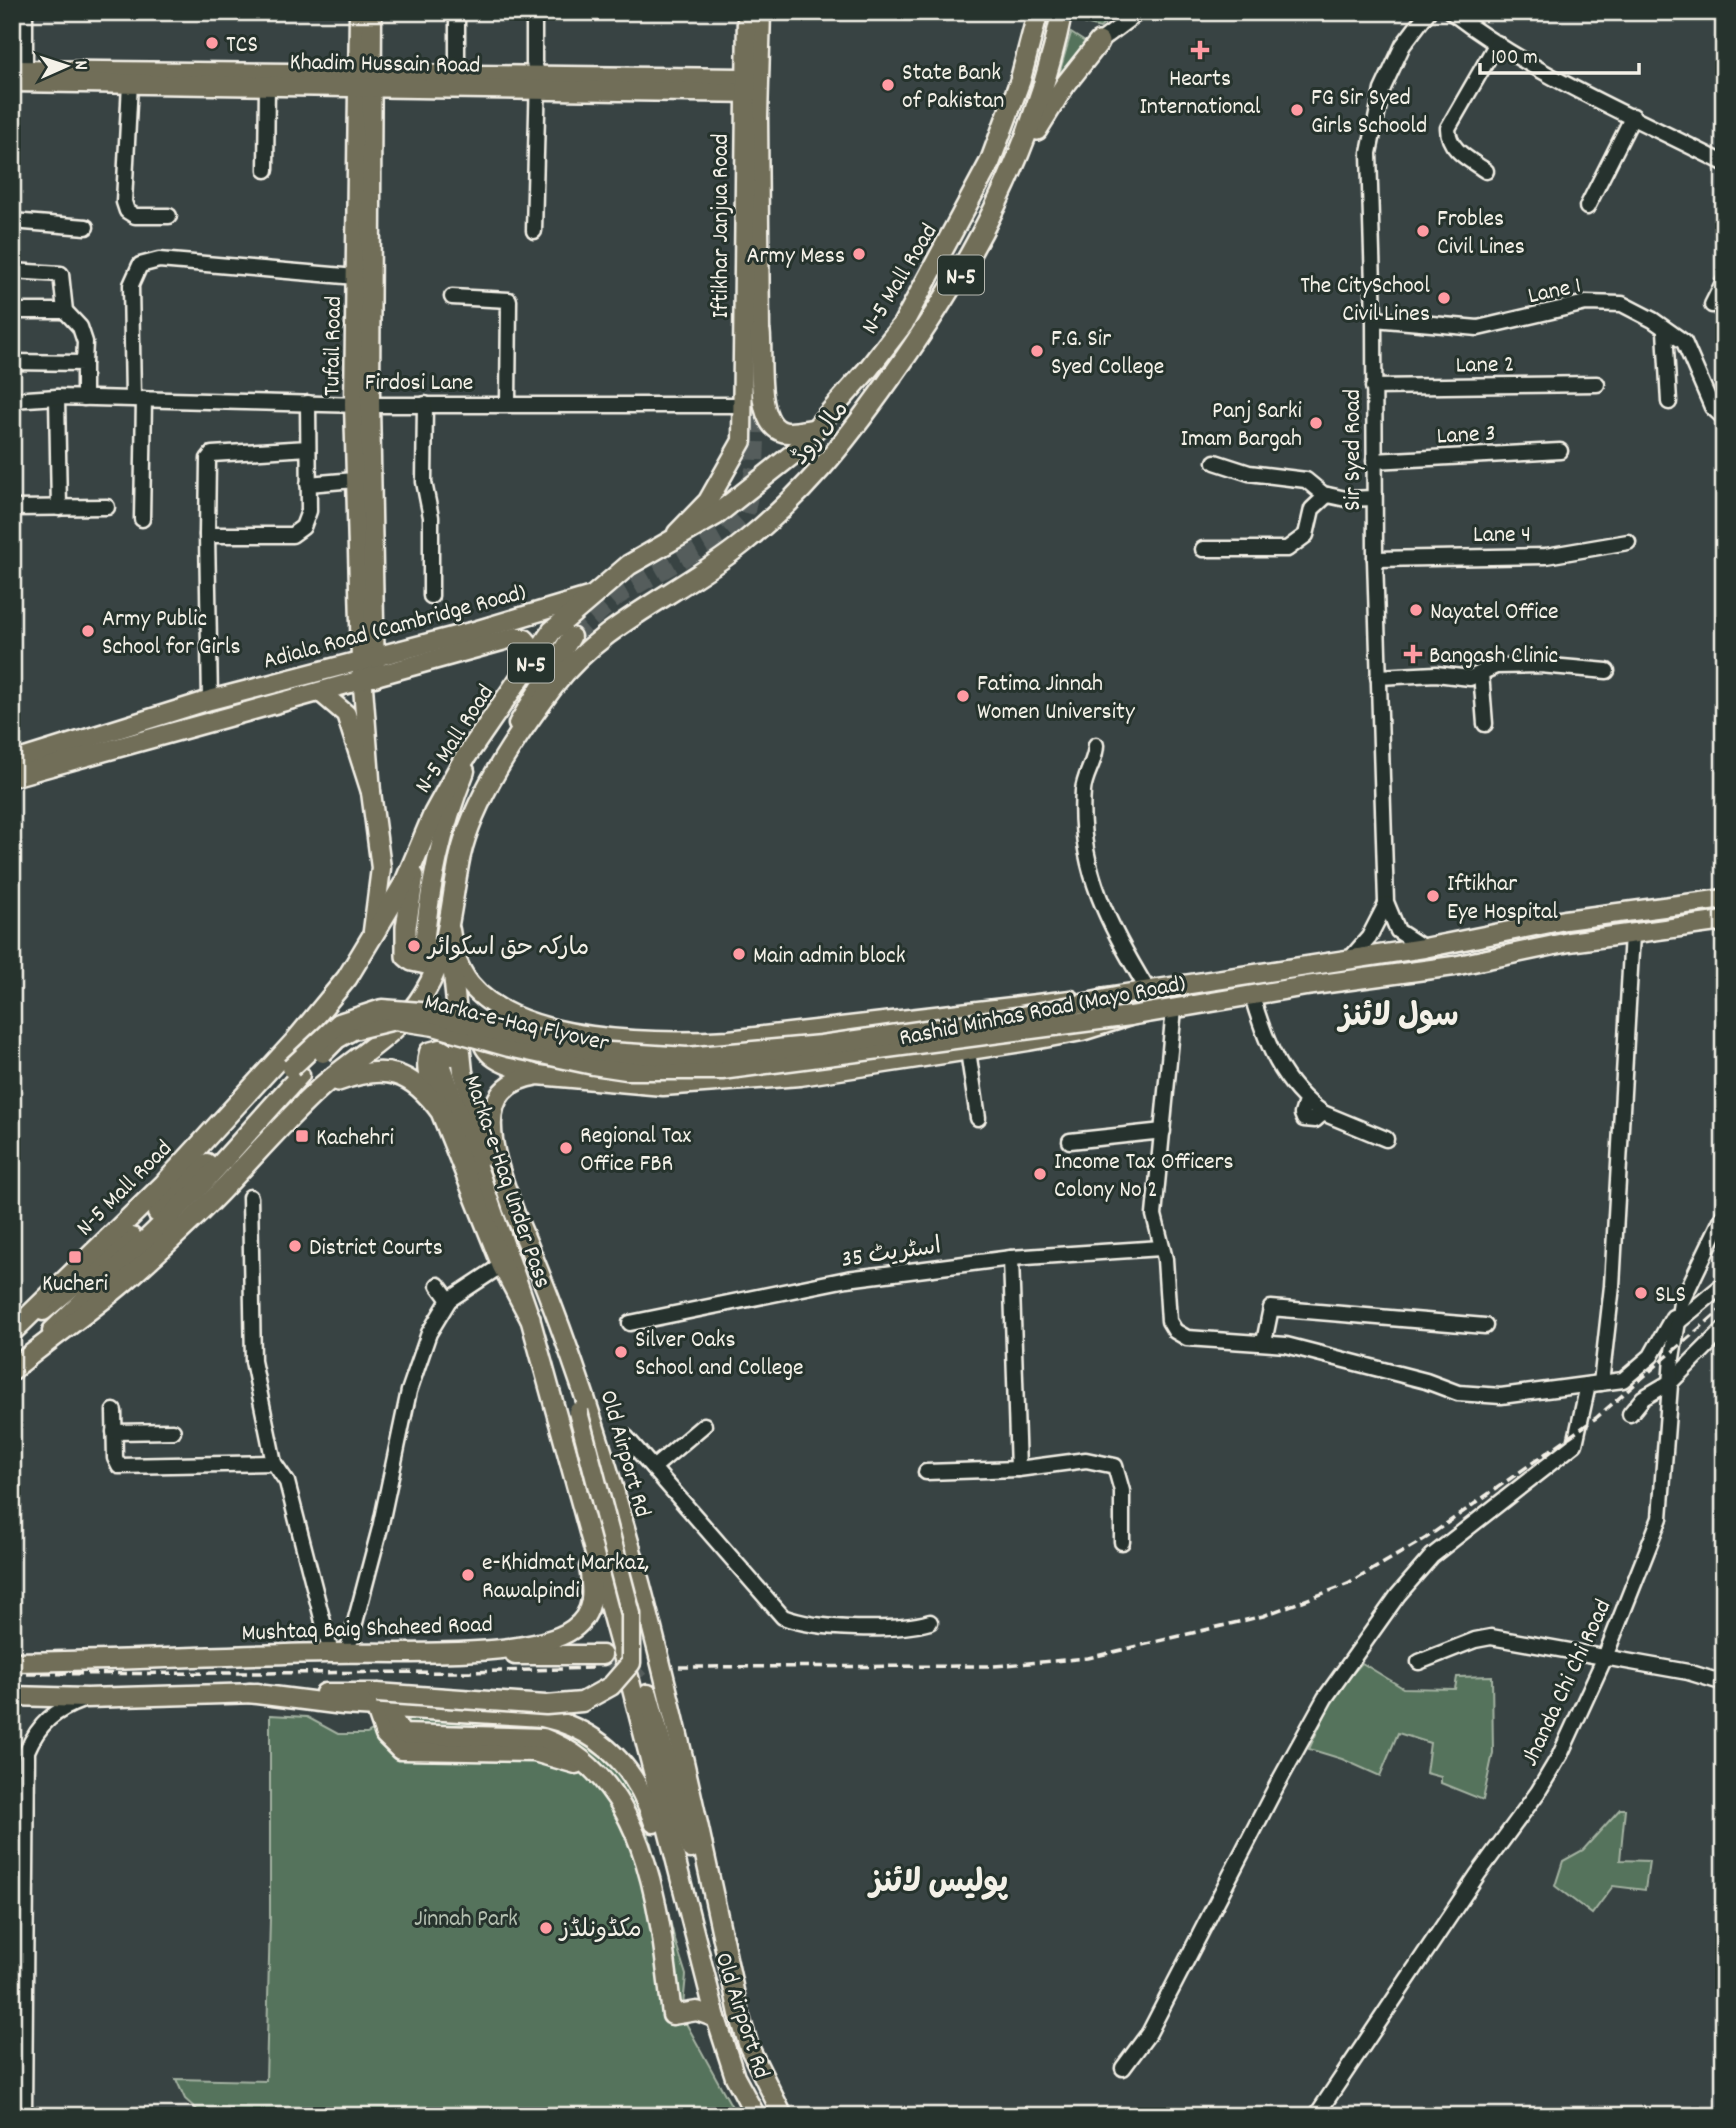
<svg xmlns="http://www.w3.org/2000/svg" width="1736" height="2128" font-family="Dekko,'Playpen Sans Arabic',sans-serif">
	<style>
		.green { fill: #55735b; stroke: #a4b2a2; stroke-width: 2 }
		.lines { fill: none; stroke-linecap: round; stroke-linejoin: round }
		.major-tunnel { stroke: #545d5c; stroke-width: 18; stroke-dasharray: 18 9; stroke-linecap: butt }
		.minor-casing { stroke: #f4f1e8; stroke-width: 19 }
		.major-casing { stroke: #f4f1e8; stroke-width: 23 }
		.highway-casing { stroke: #f4f1e8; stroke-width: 24 }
		.minor { stroke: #26332d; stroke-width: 14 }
		.major { stroke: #716e59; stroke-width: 18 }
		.highway { stroke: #716e59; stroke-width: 19 }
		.rail { stroke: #f4f1e8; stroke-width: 3.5; stroke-dasharray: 10 5; stroke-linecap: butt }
		.major-bridge-casing { stroke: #f4f1e8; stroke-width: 23; stroke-linecap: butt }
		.major-bridge { stroke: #716e59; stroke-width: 18 }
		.poi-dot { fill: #ff9aa2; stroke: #26332d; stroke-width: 2.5 }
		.labels { text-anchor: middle; stroke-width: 6; stroke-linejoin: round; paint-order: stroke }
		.shield { fill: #26332d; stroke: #b6b8b0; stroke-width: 2 }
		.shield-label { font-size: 23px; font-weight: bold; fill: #f4f1e8 }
		.poi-label { font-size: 24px; fill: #f4f1e8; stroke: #26332d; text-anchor: start }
		.street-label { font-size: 24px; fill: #f4f1e8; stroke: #26332d }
		.park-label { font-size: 24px; fill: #b4bfb0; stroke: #26332d }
		.district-label { font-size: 32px; font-weight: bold; fill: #f4f1e8; stroke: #26332d }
	</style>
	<rect width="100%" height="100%" fill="#384343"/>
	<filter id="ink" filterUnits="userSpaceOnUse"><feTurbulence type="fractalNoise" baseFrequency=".0143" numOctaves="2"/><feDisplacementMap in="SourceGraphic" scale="14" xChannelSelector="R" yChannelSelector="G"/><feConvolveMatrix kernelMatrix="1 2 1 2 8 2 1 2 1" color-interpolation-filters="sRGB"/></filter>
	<g filter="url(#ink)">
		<g class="green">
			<path d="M1081,12H1117L1100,28L1085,24Z"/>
			<path d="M1071,33L1088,44L1057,81Z"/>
			<path d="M1362,1663L1403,1688L1455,1689L1457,1677L1492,1676L1493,1753L1483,1800L1441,1783V1777L1426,1773L1430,1743L1398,1733L1380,1776L1342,1759L1309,1749L1335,1693Z"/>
			<path d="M270,1715L307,1717L338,1734H367L399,1717L531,1720L559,1727L613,1766L641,1803L674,1937L686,1975L682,2016L737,2116H204L185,2099L176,2079L266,2081L270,1918Z"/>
			<path d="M1620,1809H1625L1620,1860L1649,1861L1645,1890L1613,1886L1592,1914L1555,1886L1563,1861L1583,1850Z"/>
		</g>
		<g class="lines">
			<g class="major-tunnel">
				<path d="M571,637L618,596L724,535L745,516L755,465L758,388"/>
				<path d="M602,1655C623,1663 638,1672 648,1694"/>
			</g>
			<defs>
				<g id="minor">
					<path d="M534,12V63L538,75L534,231"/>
					<path d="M1451,12C1533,75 1632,116 1724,163"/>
					<path d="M1099,42L1139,12"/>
					<path d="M25,70V12"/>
					<path d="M457,74V12"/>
					<path d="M130,83L124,202L127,211L135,216H169"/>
					<path d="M266,170L267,85"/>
					<path d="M1486,171C1469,159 1448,150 1448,128L1497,43"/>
					<path d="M1587,207L1633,116"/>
					<path d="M12,221L86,227"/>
					<path d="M12,271L61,274L65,311L80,327L85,342L84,363"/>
					<path d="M452,297L509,300L508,403"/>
					<path d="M1712,305L1724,281"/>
					<path d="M12,311H65"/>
					<path d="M1374,319L1478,328L1586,303L1622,304L1653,320L1684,342L1712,407L1724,418"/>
					<path d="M1665,330L1669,402"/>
					<path d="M12,362L84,363V398"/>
					<path d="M1373,387L1597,384"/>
					<path d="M57,397L59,508"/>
					<path d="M133,398L131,285L140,265L159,260L356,277"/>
					<path d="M12,400L57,397L361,405H742"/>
					<path d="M308,403L309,511L303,527L292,535H207L208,459L212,454L308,448"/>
					<path d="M425,404L424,482L431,517V596"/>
					<path d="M1374,461L1560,451"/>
					<path d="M1215,462L1249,473L1306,480L1323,494L1346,499L1374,498"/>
					<path d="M308,484L355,480"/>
					<path d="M12,508L107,507"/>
					<path d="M142,519L144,399"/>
					<path d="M207,535L210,700"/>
					<path d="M1203,549H1287L1306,535L1312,509L1327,495"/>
					<path d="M1375,559L1546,556L1628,542"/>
					<path d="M1481,673L1485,724"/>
					<path d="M1378,677L1436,674L1470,678L1496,666L1540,665L1607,671"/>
					<path d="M1096,745C1096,761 1084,775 1083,791C1077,868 1110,928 1149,992"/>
					<path d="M1424,948L1398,931L1386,902L1375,559L1374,319L1369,153L1382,90L1403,45L1428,12"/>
					<path d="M1349,960L1369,937L1386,904"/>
					<path d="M1252,996C1266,1043 1281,1084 1323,1113L1315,1120L1304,1119L1302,1114L1306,1101"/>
					<path d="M1174,1009L1154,1215L1165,1259L1169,1321L1175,1331L1187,1338L1286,1345L1426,1381L1458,1393L1501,1396L1623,1380L1651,1356L1673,1317"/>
					<path d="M968,1051L978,1118"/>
					<path d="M1323,1113L1386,1139"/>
					<path d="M1070,1141L1163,1131"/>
					<path d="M250,1197L253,1361L274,1463L287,1482L331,1653"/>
					<path d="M1011,1258L1018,1469"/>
					<path d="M438,1285L449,1300"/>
					<path d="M630,1323L847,1279L1011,1258L1161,1248"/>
					<path d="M1677,1323L1724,1284"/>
					<path d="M1264,1342L1271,1308L1485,1326"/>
					<path d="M1601,1383L1612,1286L1632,934"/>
					<path d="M114,1411L115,1458L119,1466L274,1463"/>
					<path d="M1630,1414L1643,1398L1672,1381L1724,1329"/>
					<path d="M114,1432L173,1431"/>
					<path d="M626,1437L783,1617C816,1630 896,1632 930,1622"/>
					<path d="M653,1468L704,1425"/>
					<path d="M926,1472L1018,1469L1086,1460L1115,1466L1122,1491V1542"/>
					<path d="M347,1653L380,1528L409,1391L429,1333L449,1300L502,1265"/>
					<path d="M1419,1662L1475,1640L1491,1637L1688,1672L1724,1683"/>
					<path d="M12,1760V1808"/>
					<path d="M1123,2068L1149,2033L1277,1785L1325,1698L1398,1595L1432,1556L1575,1444L1588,1385"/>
					<path d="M24,2116L27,1751C39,1723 55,1710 83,1700"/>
					<path d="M1316,2116L1478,1874L1538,1792L1560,1755L1605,1657L1660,1518L1672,1358L1681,1303L1724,1214"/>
				</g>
				<g id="major">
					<path d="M359,12L354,404L361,660L371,792"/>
					<path d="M372,12L370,403L375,677"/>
					<path d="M12,70L744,78"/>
					<path d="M12,82L758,93"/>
					<path d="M760,332L758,117L761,12"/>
					<path d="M677,533L708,501L742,441L747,12"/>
					<path d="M320,692L346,714L371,792L381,868L373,931"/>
					<path d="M518,724L571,637"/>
					<path d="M12,762L210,700L471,632L588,597"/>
					<path d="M12,777L516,637L525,639L530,645V664"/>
					<path d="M450,930C453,950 457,967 470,984C519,1044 659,1044 729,1040L1071,1000"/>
					<path d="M451,954L463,1072L489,1156"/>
					<path d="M423,957C428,892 440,832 465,771"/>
					<path d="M1106,997L1424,948L1565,920L1724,899"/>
					<path d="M529,1024L493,1023L481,1033C482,1061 512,1066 534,1074"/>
					<path d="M440,1061L530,1318L630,1681L716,2018L735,2077L756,2116"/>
					<path d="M440,1108C433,1090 423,1072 429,1052L440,1049L452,1056"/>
					<path d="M512,1207C624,1461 681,1743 739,2014L749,2047L783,2116"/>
					<path d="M157,1213L207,1163"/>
					<path d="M516,1217C500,1169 461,1086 538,1075L663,1086L800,1076L1028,1041L1082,1031L1130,1016L1306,986L1454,966L1569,942L1724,921"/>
					<path d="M43,1311L132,1237"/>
					<path d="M52,1331L197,1190L300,1075"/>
					<path d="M515,1655H602"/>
					<path d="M12,1662C117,1661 222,1655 326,1653C383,1651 529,1661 573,1629C595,1613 593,1592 589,1567"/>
					<path d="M249,1693L343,1705L542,1717C600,1730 636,1767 654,1823"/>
					<path d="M325,1693H377"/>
					<path d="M648,1694L691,1849"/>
					<path d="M12,1696L87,1698L258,1693"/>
					<path d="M375,1706L385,1735L400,1750L534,1752L576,1764"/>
					<path d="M397,1706L392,1717L402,1734L543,1738C650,1778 660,1918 672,2015L697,2011L716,2018"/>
				</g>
				<g id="highway">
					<path d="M1037,130L1065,85L1099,42"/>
					<path d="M760,332C763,357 754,425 784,432C793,434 807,430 816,429"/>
					<path d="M414,876L406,927V956L412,961L426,964L439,948"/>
					<path d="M338,1081C385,1064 411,1070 441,1112L502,1265L530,1318"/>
					<path d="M12,1332L164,1184L295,1041L347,978L405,882L434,813L461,764L552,631L629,565L716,515L793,454L869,368L903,324L990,162L1020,81L1038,12"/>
					<path d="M12,1370C51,1337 93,1310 131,1276C159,1251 188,1225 215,1197C250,1161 282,1123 319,1089C354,1057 399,1035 424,993C450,951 450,905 460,857C473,799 517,735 553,687C604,621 680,594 743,543C807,491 843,445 890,379C971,266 1034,150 1062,12"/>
				</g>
			</defs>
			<use href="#minor" class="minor-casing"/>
			<use href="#major" class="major-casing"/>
			<use href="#highway" class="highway-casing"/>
			<use href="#minor" class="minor"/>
			<use href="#major" class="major"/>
			<use href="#highway" class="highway"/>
			<g class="rail">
				<path d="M679,1667L994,1666L1088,1658L1263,1616L1348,1584L1426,1538L1596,1418L1724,1307"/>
				<path d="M12,1674L471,1672L593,1668"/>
			</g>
			<defs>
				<g id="major-bridge">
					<path d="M323,1053L337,1039L353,1030L395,1020L434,1026L509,1047L593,1065L626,1070H722L1130,1016"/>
					<path d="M291,1068L339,1023L382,1009L433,1013L499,1032L594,1051L687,1057L821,1045L1017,1017L1121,996"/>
					<path d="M377,1693L546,1705L582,1702L611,1686L631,1663V1614L578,1412"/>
				</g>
			</defs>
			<use href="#major-bridge" class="major-bridge-casing"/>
			<use href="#major-bridge" class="major-bridge"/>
		</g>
	</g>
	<g class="poi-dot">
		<circle cx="212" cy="43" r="7"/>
		<path d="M1196.5 39.5h7v7h7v7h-7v7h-7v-7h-7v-7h7z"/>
		<circle cx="888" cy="85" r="7"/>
		<circle cx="1297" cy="110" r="7"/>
		<circle cx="1423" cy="231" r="7"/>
		<circle cx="859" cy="254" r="7"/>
		<circle cx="1444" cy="298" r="7"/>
		<circle cx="1037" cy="351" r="7"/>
		<circle cx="1316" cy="423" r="7"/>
		<circle cx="1416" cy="610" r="7"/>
		<circle cx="88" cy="631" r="7"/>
		<path d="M1409.5 643.5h7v7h7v7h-7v7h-7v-7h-7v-7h7z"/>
		<circle cx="963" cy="696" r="7"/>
		<circle cx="1433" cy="896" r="7"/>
		<circle cx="414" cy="946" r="7"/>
		<circle cx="739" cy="954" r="7"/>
		<rect x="295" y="1129" width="14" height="14" rx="3.5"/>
		<circle cx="566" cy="1148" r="7"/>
		<circle cx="1040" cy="1174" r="7"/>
		<circle cx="295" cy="1246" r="7"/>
		<rect x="68" y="1250" width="14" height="14" rx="3.5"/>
		<circle cx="1641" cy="1293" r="7"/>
		<circle cx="621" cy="1352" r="7"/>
		<circle cx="468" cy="1575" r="7"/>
		<circle cx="546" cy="1928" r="7"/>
	</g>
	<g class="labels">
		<g class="shield">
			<rect x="938" y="255.5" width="46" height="39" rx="5"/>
			<rect x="508" y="643.5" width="46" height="39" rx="5"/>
		</g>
		<g class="shield-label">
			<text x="961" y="283">N-5</text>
			<text x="531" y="671">N-5</text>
		</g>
		<g class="poi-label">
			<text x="226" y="51">TCS</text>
			<text x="902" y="79">State Bank<tspan x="902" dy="28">of Pakistan</tspan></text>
			<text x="1200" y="85" text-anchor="middle">Hearts<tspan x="1200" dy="28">International</tspan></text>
			<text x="1311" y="104">FG Sir Syed<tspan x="1311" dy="28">Girls Schoold</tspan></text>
			<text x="1437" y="225">Frobles<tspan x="1437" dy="28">Civil Lines</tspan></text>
			<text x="845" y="262" text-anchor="end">Army Mess</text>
			<text x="1430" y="292" text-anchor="end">The CitySchool<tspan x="1430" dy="28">Civil Lines</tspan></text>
			<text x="1051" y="345">F.G. Sir<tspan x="1051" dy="28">Syed College</tspan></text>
			<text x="1302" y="417" text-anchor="end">Panj Sarki<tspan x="1302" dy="28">Imam Bargah</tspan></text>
			<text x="1430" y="618">Nayatel Office</text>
			<text x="102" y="625">Army Public<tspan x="102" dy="28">School for Girls</tspan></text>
			<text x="1429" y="662">Bangash Clinic</text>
			<text x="977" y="690">Fatima Jinnah<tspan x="977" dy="28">Women University</tspan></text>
			<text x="1447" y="890">Iftikhar<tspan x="1447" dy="28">Eye Hospital</tspan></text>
			<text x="428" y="954">مارکہ حق اسکوائر</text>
			<text x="753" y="962">Main admin block</text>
			<text x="580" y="1142">Regional Tax<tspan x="580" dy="28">Office FBR</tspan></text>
			<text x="316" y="1144">Kachehri</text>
			<text x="1054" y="1168">Income Tax Officers<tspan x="1054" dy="28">Colony No 2</tspan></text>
			<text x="309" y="1254">District Courts</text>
			<text x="75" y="1290" text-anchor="middle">Kucheri</text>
			<text x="1655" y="1301">SLS</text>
			<text x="635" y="1346">Silver Oaks<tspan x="635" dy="28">School and College</tspan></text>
			<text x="482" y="1569">e-Khidmat Markaz,<tspan x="482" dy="28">Rawalpindi</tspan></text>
			<text x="560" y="1936">مکڈونلڈز</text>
		</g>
		<g class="street-label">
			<text transform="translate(385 62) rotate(1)" y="8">Khadim Hussain Road</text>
			<text transform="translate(719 226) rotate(-90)" y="8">Iftikhar Janjua Road</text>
			<text transform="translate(898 278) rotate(-59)" y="8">N-5 Mall Road</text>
			<text transform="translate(1554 289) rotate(-12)" y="8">Lane 1</text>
			<text transform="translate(331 346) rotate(-89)" y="8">Tufail Road</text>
			<text transform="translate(1485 363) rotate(-1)" y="8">Lane 2</text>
			<text x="419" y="389">Firdosi Lane</text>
			<text transform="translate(819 432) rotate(-51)" y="8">مال روڈ</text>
			<text transform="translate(1466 433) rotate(-3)" y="8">Lane 3</text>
			<text transform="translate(1351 450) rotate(-90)" y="8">Sir Syed Road</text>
			<text x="1502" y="541">Lane 4</text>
			<text transform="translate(394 625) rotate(-15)" y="8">Adiala Road (Cambridge Road)</text>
			<text transform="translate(453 738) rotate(-57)" y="8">N-5 Mall Road</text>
			<text transform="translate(1042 1009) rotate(-11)" y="8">Rashid Minhas Road (Mayo Road)</text>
			<text transform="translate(517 1021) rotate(13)" y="8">Marka-e-Haq Flyover</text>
			<text transform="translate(509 1181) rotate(71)" y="8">Marka-e-Haq Under Pass</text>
			<text transform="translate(123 1187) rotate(-45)" y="8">N-5 Mall Road</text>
			<text transform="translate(891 1251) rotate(-8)" y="8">اسٹریٹ 35</text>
			<text transform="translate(627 1453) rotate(74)" y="8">Old Airport Rd</text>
			<text transform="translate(367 1627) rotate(-2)" y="8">Mushtaq Baig Shaheed Road</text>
			<text transform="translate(1565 1682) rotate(-65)" y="8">Jhanda Chi Chi Road</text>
			<text transform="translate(744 2015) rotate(72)" y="8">Old Airport Rd</text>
		</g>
		<g class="park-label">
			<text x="466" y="1925">Jinnah Park</text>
		</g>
		<g class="district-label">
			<text x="1399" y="1025">سول لائنز</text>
			<text x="939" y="1891">پولیس لائنز</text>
		</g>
	</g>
	<rect width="1736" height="2128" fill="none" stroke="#26332d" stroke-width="42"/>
	<rect x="21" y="21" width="1694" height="2086" fill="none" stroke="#f4f1e8" stroke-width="2.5" filter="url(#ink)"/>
	<g transform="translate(66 66) rotate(87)" stroke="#26332d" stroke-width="5" paint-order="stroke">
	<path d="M0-5L12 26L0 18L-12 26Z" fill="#f4f1e8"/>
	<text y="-10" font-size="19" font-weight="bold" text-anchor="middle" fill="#f4f1e8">N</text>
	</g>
	<path d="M1480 63v10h159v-10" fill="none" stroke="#f4f1e8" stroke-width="3.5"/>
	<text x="1491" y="63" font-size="21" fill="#f4f1e8" stroke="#26332d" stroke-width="5" paint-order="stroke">100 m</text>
</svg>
